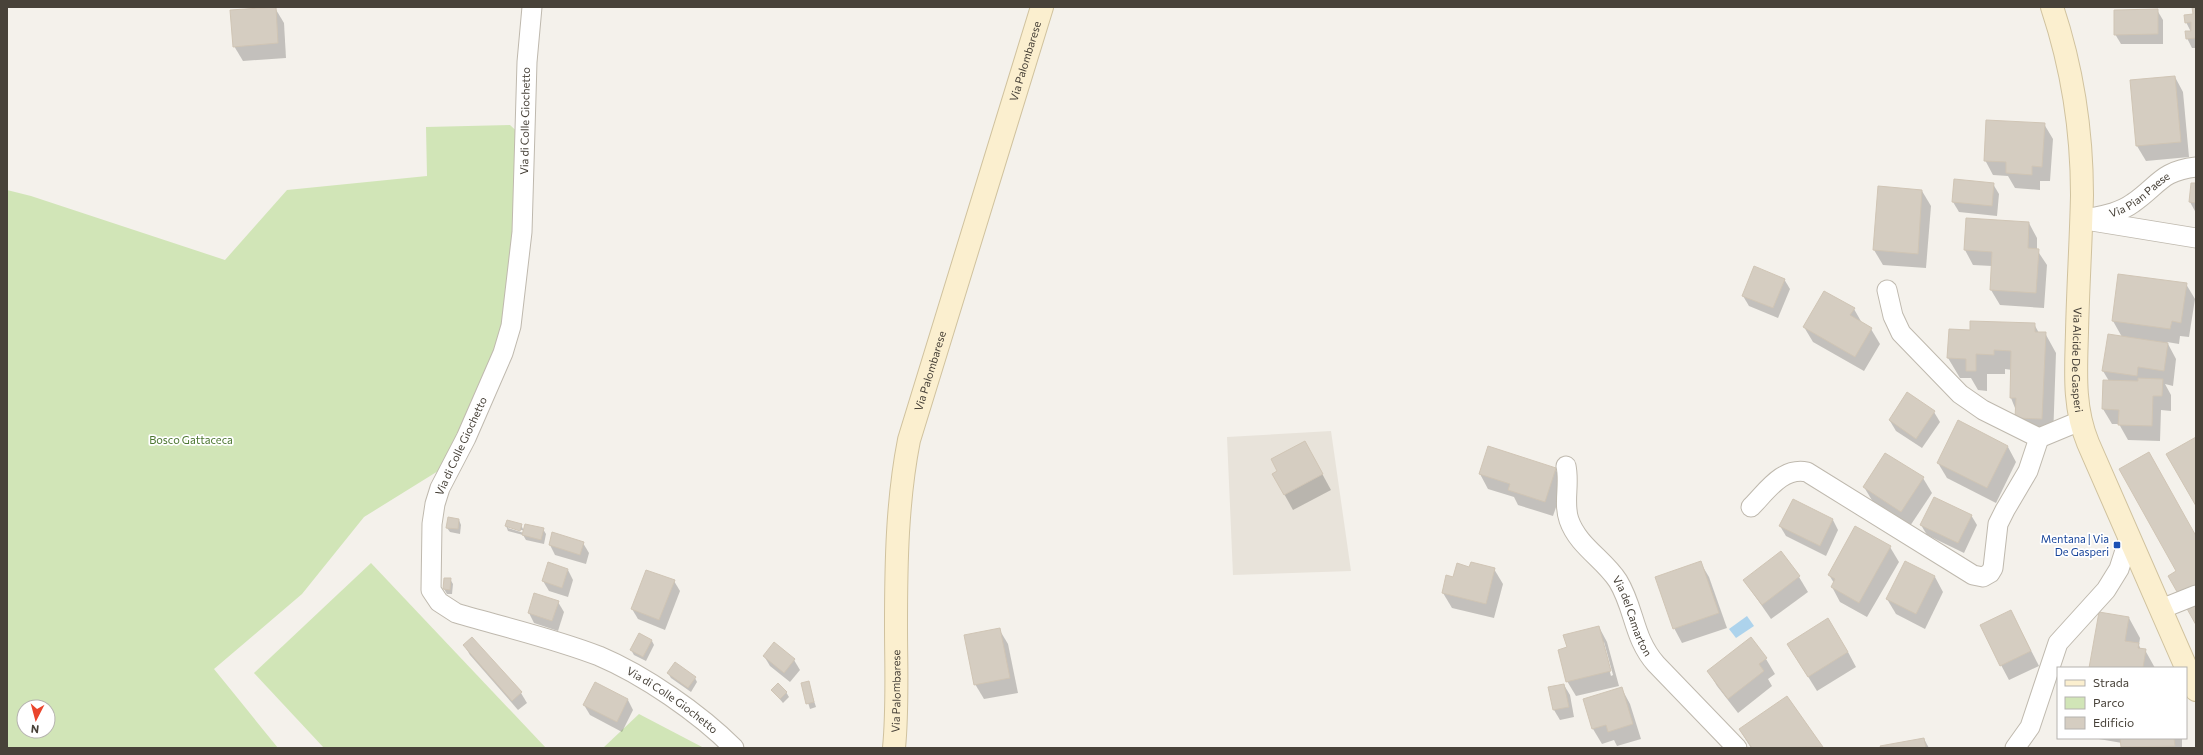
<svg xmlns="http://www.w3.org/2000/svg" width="2203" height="755" font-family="Commissioner,sans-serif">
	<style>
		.residential { fill: #e8e3da }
		.green { fill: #d1e5b7; fill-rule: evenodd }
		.water { fill: #add3ec }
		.shadow { fill: #0003; fill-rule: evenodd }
		.building { fill: #d5cdc1; stroke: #d0c5b5 }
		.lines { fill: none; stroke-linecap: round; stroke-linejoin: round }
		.street-casing { stroke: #bfb9ae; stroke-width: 21 }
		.secondary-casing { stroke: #d0c29e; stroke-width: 24 }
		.street { stroke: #fff; stroke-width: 19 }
		.secondary { stroke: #fbefcf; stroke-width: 22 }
		.transit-dot { fill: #1a4fb4; stroke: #fff; stroke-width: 1.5 }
		.labels { text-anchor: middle; stroke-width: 3.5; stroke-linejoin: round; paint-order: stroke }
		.street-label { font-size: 11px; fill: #484239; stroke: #fff }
		.park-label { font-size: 11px; fill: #4c7630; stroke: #fff }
		.transit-label { font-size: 11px; fill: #164399; stroke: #fff; text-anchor: end }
	</style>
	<rect width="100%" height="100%" fill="#f4f1eb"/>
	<path class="residential" d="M1331,431L1351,571L1233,575L1227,437Z"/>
	<g class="green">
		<path d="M510,125L525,139L513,336L451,463L364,517L302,594L214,669L278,748H7V190L31,196L225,260L287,190L427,176L426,127ZM24,707H48V731H24Z"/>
		<path d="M371,563L546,748H324L254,673Z"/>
		<path d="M639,714L704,748H603Z"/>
	</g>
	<path class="water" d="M1747,616L1754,626L1736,638L1729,629Z"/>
	<g class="shadow">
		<path d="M2193,7H2196V48H2192L2187,38L2191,32L2186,22L2194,15Z"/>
		<path d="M275,8L284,23L286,58L243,61L234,46Z"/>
		<path d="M2157,10L2163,20V44H2121L2115,34Z"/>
		<path d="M2175,77L2183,92L2189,157L2146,161L2137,146L2131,81Z"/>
		<path d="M2044,124L2053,139L2050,181H2040V190L2015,188L2008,176L1993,175L1985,160Z"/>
		<path d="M1955,181L1993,184L1999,194L1997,216L1959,212L1953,202Z"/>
		<path d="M2196,184V213L2190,202Z"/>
		<path d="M1922,191L1931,206L1926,268L1883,265L1874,250Z"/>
		<path d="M2029,223L2037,238V250L2047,265L2044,308L2000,305L1991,290L1992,266L1973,265L1965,250Z"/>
		<path d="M1784,279L1790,289L1778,318L1749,306L1743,296Z"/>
		<path d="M2186,284L2195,299L2189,337L2180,336L2179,344L2167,342L2176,359L2173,386L2165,384L2171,395V411L2161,410L2160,441L2128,440L2119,424H2112L2103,409L2104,381H2109L2103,371L2122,337L2113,321Z"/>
		<path d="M1854,309L1862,323L1871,329L1880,344L1864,371L1813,342L1804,327Z"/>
		<path d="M2034,324L2039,333H2045L2056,353L2053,439L2027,438L2011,398L2012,370L2005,369V374H1987V391L1978,390L1971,378H1960L1948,358L1950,330L1971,331Z"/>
		<path d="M1934,412L1940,422L1922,448L1896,431L1890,421Z"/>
		<path d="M1959,422L2008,447L2016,462L1996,503L1947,478L1938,463Z"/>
		<path d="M1313,457L1331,490L1293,510L1273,474Z"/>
		<path d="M1555,469L1564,484L1553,516L1518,505L1514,497L1488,489L1480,474Z"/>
		<path d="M1923,478L1932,493L1910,526L1873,502L1864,487Z"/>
		<path d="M1793,500L1833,520L1838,530L1826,556L1786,536L1780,526Z"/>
		<path d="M1971,515L1977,525L1964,553L1927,535L1921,525Z"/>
		<path d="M459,520L461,525L460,534L450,532L447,528Z"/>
		<path d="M507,521L521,525L524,531L543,529L546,534L544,544L526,540L523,535L508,531L506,526ZM508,526L525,531L524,533L508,528Z"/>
		<path d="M583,543L589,553L586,564L555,555L550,545Z"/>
		<path d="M1890,547L1899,562L1867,617L1840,602L1832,587L1834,583L1829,575Z"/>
		<path d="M1700,562L1709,577L1727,628L1682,643L1674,628Z"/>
		<path d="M1905,562L1935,577L1943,592L1925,629L1896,614L1887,599Z"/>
		<path d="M1470,568L1494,569L1503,584L1494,618L1452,608L1443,593L1454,578Z"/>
		<path d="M568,570L573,580L568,597L549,591L543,581Z"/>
		<path d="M1799,577L1808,592L1771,619L1744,580Z"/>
		<path d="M445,579H450L453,584L452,594H447L444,589Z"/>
		<path d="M674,581L680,591L665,630L638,619L632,609Z"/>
		<path d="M558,602L564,612L558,631L534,623L529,613Z"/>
		<path d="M2011,611L2039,666L2009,680L2001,665Z"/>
		<path d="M2129,618L2140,638L2139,645L2141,650H2145L2155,668H2090Z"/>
		<path d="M1599,627L1607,642L1619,686L1576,696L1567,681L1568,648ZM1602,642H1604L1613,675L1611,676Z"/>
		<path d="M999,629L1008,644L1018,693L984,699L975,684Z"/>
		<path d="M640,634L652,641L654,645L646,661L634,655L631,650Z"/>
		<path d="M464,645L521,693L527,703L518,710L470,655Z"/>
		<path d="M1848,652L1856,667L1817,691L1797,659Z"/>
		<path d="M764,656L794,660L800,670L790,682L770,666Z"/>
		<path d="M1766,659L1775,674L1768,679L1772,686L1738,713L1717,686L1708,671Z"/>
		<path d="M668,673L695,678L697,682L691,692L671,678Z"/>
		<path d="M808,682L816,707L810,709L802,684Z"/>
		<path d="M1564,685L1570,695L1574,717L1560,720L1554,710L1550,688Z"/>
		<path d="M1622,689L1630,704L1641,739L1617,746L1614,740L1602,744L1593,729L1585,700Z"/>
		<path d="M772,690L786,692L789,697L783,703Z"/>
		<path d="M1787,697L1823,748H1751L1740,730Z"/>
		<path d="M628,700L633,710L622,732L590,715L584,705Z"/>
		<path d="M2093,738H2182V748H2122V743Z"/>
		<path d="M1924,739L1929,748H1882Z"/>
	</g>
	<g class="building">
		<path d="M276,7L278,43L233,47L230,10Z"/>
		<path d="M2192,7H2196V38L2186,39L2185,31H2191V22L2185,23L2184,15L2193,14Z"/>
		<path d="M2158,9V34L2114,35V10Z"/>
		<path d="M2175,76L2181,142L2136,146L2130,80Z"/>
		<path d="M1986,120L2045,123L2042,167L2032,166V175L2006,173V162L1984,161Z"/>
		<path d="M1954,179L1994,183L1992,206L1952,202Z"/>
		<path d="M2191,183H2196V203L2189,202Z"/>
		<path d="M1878,186L1922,190L1918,254L1873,250Z"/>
		<path d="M1966,218L2029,222L2028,248L2039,249L2036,293L1990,290L1992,252L1964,250Z"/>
		<path d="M1754,266L1785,279L1773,308L1742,296Z"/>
		<path d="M2118,274L2187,283L2181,323L2172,321L2170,329L2112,321Z"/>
		<path d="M1824,291L1855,308L1850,315L1872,328L1855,357L1803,327Z"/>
		<path d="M1970,321L2035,323V332H2046L2042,419L2015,418L2016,398H2010L2011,351L1994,350V355L1976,354V371H1966V359L1947,358L1949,329L1970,330Z"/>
		<path d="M2108,334L2168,343L2164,371L2138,367L2137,376L2102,371Z"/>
		<path d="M2138,378L2163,379L2162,396H2153L2152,426L2118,425L2119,410L2102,409L2103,380L2138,381Z"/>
		<path d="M1907,392L1935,411L1916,439L1889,420Z"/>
		<path d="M1958,420L2008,446L1987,488L1937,463Z"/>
		<path d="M2196,437V506L2166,454Z"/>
		<path d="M1305,441L1323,474L1284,495L1272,474L1277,471L1271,459Z"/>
		<path d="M1488,446L1556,468L1545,502L1508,490L1510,484L1479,474Z"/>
		<path d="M2149,452L2196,536V588L2180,597L2168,576L2176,571L2119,469Z"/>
		<path d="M1885,453L1924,477L1901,512L1863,487Z"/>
		<path d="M1934,497L1972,515L1958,543L1920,525Z"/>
		<path d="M1793,499L1833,519L1820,546L1779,526Z"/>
		<path d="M448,517L459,519L458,529L446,528Z"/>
		<path d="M507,520L522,524L520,531L505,526Z"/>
		<path d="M525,524L544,528L541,540L522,535Z"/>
		<path d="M1855,526L1891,546L1859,603L1831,587L1835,579L1828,575Z"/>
		<path d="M552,532L584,542L580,555L549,545Z"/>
		<path d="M1781,551L1800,576L1762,605L1743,580Z"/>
		<path d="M1701,561L1719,613L1673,629L1655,577Z"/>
		<path d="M1905,561L1935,576L1916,614L1886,599Z"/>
		<path d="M548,562L568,569L562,588L542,581Z"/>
		<path d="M1471,562L1495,568L1486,604L1442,593L1446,575L1453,577L1457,563L1469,567Z"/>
		<path d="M646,570L675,580L659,620L631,609Z"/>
		<path d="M444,578H451L450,590L443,589Z"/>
		<path d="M534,593L559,601L552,621L528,613Z"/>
		<path d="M2196,602V625L2186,607Z"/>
		<path d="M2011,610L2031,651L2000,666L1980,625Z"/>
		<path d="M2099,612L2129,617L2125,641L2139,643L2138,648L2146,649L2143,668H2089Z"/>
		<path d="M1828,618L1848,652L1808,677L1787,644Z"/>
		<path d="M1599,626L1611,671L1566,682L1558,650L1567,647L1563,635Z"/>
		<path d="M1000,628L1010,678L974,685L964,635Z"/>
		<path d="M639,633L652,640L643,657L630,650Z"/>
		<path d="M472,637L522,692L512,701L463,645Z"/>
		<path d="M1751,637L1767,658L1759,664L1764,671L1728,699L1707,671Z"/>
		<path d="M774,642L795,659L784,673L763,656Z"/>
		<path d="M675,662L696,677L688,688L667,673Z"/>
		<path d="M809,681L814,702L806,704L801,683Z"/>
		<path d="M595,682L628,699L617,722L583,705Z"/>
		<path d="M778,683L787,692L780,699L771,690Z"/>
		<path d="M1564,684L1569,707L1553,710L1548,687Z"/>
		<path d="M1622,687L1633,724L1608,732L1606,725L1592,729L1583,699Z"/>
		<path d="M1787,696L1823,747L1752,748L1739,729Z"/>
		<path d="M1924,738L1926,748H1881L1880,746Z"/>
		<path d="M2120,738H2174L2175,746L2121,747Z"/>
	</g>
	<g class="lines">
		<defs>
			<g id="street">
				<path id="s1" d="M532,7L527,62L522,232L511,326L503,353L466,438L440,488L435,504L432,524L431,590L439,602L456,613C503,627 553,638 599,656C644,675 699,713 734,748"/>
				<path id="s2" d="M2081,220C2099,216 2118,214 2133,203C2159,185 2161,171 2196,167"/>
				<path d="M2092,221L2196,238"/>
				<path d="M1887,290L1893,316L1901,333L1960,394L1983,410L2039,438L2080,421"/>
				<path id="s3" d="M1566,466C1570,484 1563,503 1569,520C1578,546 1604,559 1618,581C1635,609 1633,638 1656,664L1737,748"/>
				<path d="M1751,507C1767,491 1782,467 1807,472L1973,575L1983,577L1990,573L1993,568L1998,524L2005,510L2028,471L2039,438"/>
				<path d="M2161,609L2196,595"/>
				<path d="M2015,748L2030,727L2058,643L2106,590L2119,569L2129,538"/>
			</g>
			<g id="secondary">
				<path id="s4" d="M2052,7C2072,67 2082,133 2082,195C2081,241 2078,287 2077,332C2076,370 2073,407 2088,443L2196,690"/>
				<path id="s5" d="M894,748C898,707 896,667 896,626C896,564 897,501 909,440L1042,7"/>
			</g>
		</defs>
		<use href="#street" class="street-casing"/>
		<use href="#secondary" class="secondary-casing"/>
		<use href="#street" class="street"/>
		<use href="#secondary" class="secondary"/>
	</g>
	<rect class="transit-dot" x="2113" y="541" width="8" height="8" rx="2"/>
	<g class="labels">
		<g class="street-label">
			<text dy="4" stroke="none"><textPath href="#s5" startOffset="705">Via Palombarese</textPath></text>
			<text transform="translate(525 121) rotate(-89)" y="4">Via di Colle Giochetto</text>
			<text dy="4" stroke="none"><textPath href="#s2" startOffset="65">Via Pian Paese</textPath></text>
			<text dy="4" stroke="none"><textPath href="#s4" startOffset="356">Via Alcide De Gasperi</textPath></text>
			<text dy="4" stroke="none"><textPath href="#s5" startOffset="381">Via Palombarese</textPath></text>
			<text transform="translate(461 446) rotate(-65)" y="4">Via di Colle Giochetto</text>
			<text dy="4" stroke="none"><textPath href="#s3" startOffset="171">Via del Camarton</textPath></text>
			<text dy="4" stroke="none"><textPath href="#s5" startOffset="57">Via Palombarese</textPath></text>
			<text dy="4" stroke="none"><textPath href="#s1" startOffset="870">Via di Colle Giochetto</textPath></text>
		</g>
		<g class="park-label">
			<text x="191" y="444">Bosco Gattaceca</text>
		</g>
		<g class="transit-label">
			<text x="2109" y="543">Mentana | Via<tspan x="2109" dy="13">De Gasperi</tspan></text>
		</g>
	</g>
	<rect width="2203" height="755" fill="none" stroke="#484239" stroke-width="16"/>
	<rect x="2057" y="667" width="130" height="72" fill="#ffffff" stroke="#b6b3b0"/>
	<rect x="2065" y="680" width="20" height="6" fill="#fbefcf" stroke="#b6b3b0"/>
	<text x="2093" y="687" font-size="12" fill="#484239">Strada</text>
	<rect x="2065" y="697" width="20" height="12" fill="#d1e5b7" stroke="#b6b3b0"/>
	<text x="2093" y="707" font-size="12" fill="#484239">Parco</text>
	<rect x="2065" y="717" width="20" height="12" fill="#d5cdc1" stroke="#b6b3b0"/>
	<text x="2093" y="727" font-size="12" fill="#484239">Edificio</text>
	<g transform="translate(36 719) rotate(186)"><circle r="19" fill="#ffffff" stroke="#b6b3b0"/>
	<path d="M0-3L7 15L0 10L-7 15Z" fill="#ea452c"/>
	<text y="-6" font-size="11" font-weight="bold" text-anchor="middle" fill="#484239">N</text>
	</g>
</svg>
